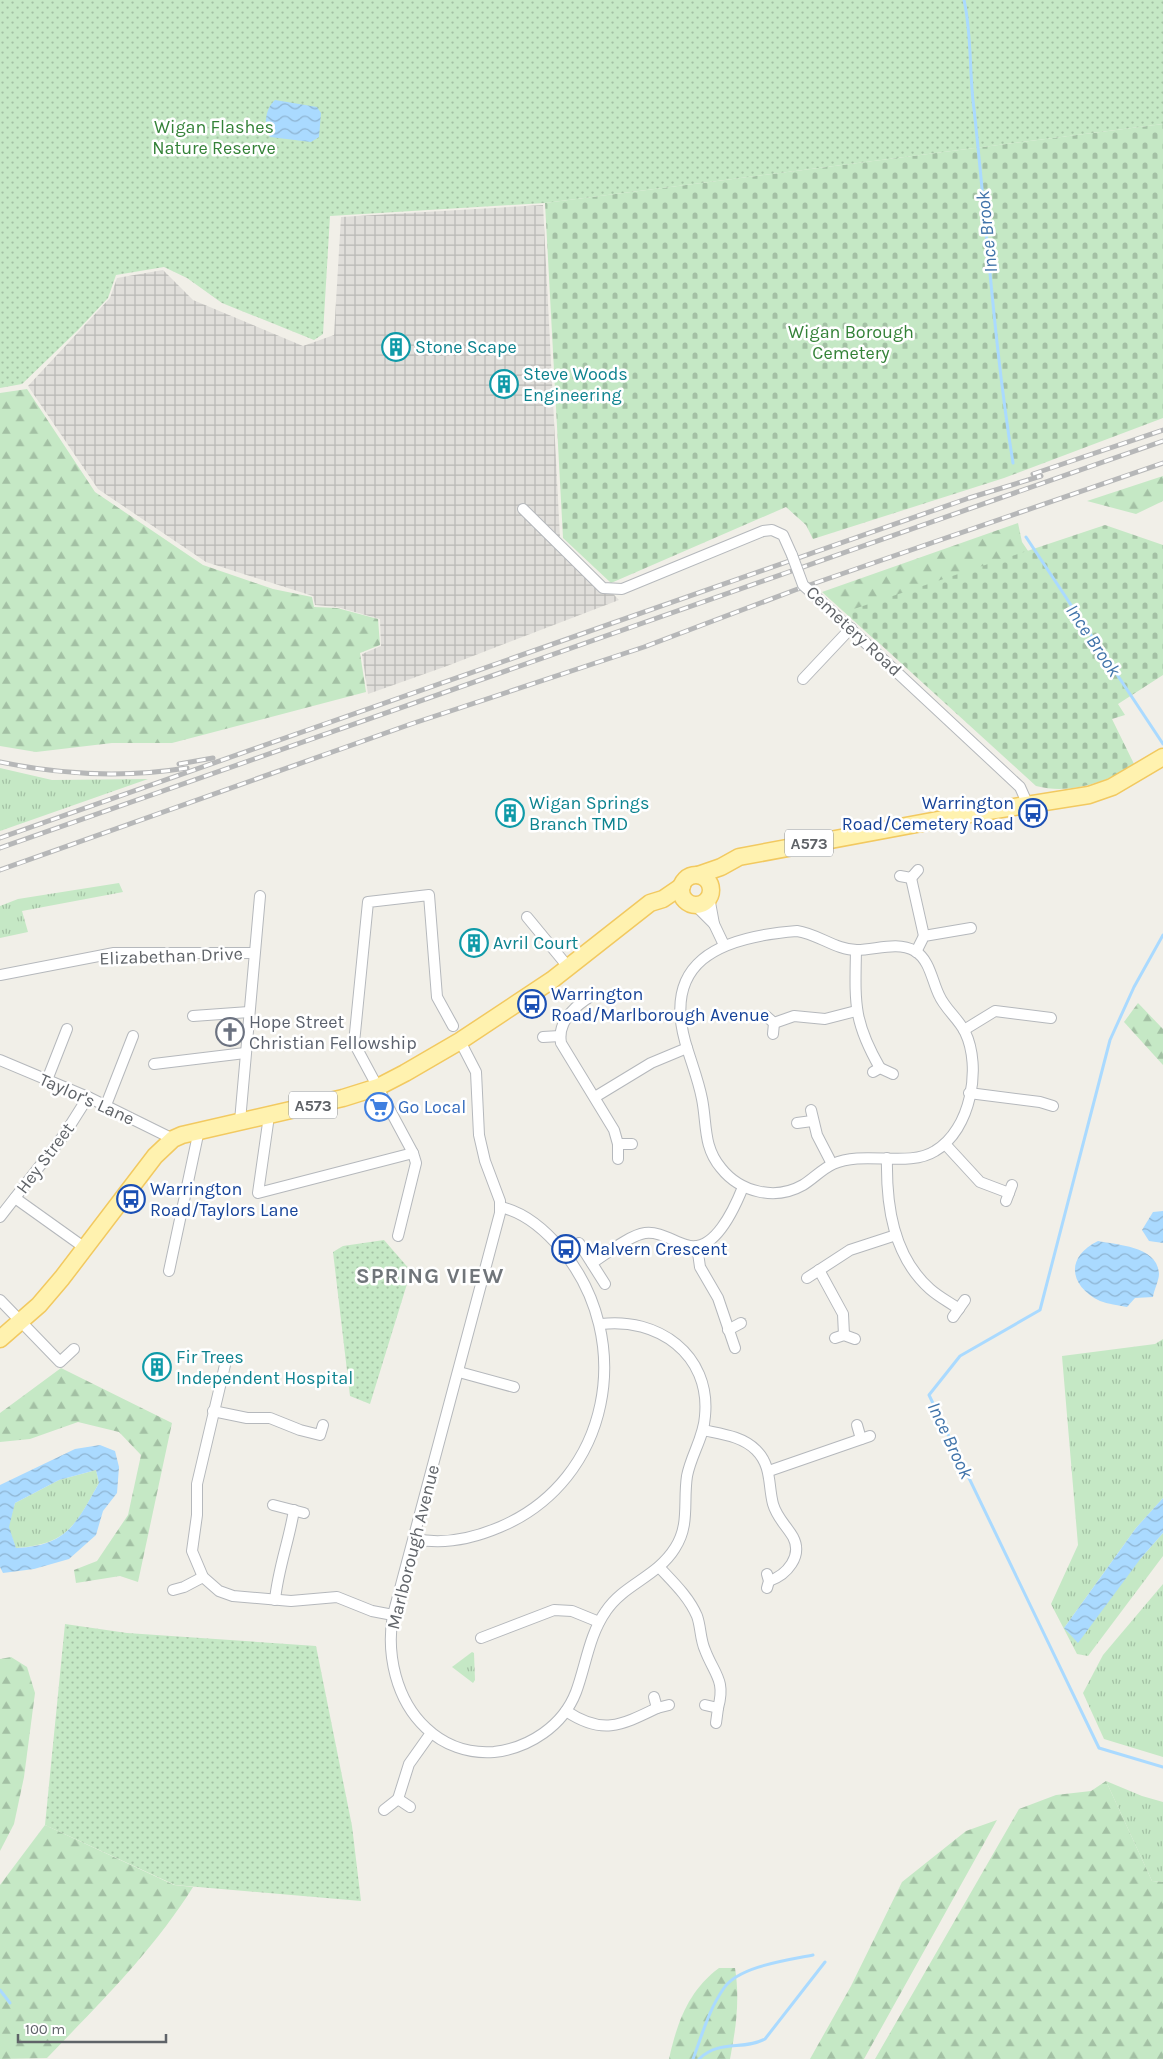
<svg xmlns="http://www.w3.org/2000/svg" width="1163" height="2059" font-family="Karla,sans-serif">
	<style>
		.industrial { fill: url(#industrial-grid) }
		.grass { fill: url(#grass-tufts) }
		.forest { fill: url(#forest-firs) }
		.cemetery { fill: url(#cemetery-stones) }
		.park { fill: url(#park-dots) }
		.water { fill: url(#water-waves); fill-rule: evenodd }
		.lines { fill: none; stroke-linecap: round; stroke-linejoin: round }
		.stream { stroke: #aadaff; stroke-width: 3 }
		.minor-casing { stroke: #b5b8bc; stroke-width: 12 }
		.primary-casing { stroke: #f2c960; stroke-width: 19 }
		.minor { stroke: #fff; stroke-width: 10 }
		.primary { stroke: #fff2af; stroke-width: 16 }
		.rail-casing { stroke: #b6b7b8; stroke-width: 5 }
		.rail { stroke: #fff; stroke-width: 3; stroke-dasharray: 9; stroke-linecap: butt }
		.minor-bridge-casing { stroke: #b5b8bc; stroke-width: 12; stroke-linecap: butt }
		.minor-bridge { stroke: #fff; stroke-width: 10 }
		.labels { text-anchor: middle; stroke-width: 5; stroke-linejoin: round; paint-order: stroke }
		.shield { fill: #fff; stroke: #8f9295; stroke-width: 1 }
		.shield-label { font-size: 16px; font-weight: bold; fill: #5f6368 }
		.park-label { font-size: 18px; fill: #348238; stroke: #fff }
		.culture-label { font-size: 18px; fill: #0d838f; stroke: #fff; text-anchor: start }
		.street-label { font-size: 18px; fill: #5f6368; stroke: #fff }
		.transit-label { font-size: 18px; fill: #164399; stroke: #fff; text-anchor: start }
		.worship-label { font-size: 18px; fill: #5b616d; stroke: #fff; text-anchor: start }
		.shop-label { font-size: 18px; fill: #366cbe; stroke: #fff; text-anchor: start }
		.water-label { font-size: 19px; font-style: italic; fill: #4174aa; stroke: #fff }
		.district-label { font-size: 22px; font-weight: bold; letter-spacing: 1px; fill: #70757a; stroke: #fff }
	</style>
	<defs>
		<pattern id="industrial-grid" width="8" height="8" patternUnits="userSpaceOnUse" patternTransform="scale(1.25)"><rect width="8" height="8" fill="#e0deda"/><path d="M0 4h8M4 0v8" fill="none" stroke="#b9b8b5"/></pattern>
		<pattern id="grass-tufts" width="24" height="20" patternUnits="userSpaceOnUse" patternTransform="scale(1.25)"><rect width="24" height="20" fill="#c5e8c5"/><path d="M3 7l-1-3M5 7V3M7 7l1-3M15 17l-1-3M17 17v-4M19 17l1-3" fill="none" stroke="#a3c0a4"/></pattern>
		<pattern id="forest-firs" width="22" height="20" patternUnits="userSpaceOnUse" patternTransform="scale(1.25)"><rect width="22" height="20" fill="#c5e8c5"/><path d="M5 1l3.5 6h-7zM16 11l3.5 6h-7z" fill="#a3c0a4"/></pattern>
		<pattern id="cemetery-stones" width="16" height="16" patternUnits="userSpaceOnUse" patternTransform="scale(1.25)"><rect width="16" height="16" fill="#c5e8c5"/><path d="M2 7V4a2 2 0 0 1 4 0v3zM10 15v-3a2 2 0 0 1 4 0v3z" fill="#a3c0a4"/></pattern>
		<pattern id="park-dots" width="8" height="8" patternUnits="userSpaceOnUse" patternTransform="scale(1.25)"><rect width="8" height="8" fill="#c5e8c5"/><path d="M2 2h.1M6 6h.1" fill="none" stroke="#a3c0a4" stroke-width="1.8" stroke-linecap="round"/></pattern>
		<pattern id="water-waves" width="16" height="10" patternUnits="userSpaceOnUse" patternTransform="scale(1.25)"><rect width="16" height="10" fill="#aadaff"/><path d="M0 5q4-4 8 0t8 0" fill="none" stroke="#8eb4d2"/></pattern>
	</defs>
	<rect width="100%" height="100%" fill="#f1efe8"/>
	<path class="industrial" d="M543,205L560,539L619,600L447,666L368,694L362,654L381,646L380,619L337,607L315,605L313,596L206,562L98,489L28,386L110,298L117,278L163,270L193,300L303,346L334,335L341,217Z"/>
	<g class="grass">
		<path d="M0,768L52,780L148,779L0,831Z"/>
		<path d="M119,883L123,892L22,911L28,932L0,938V906L18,899Z"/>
		<path d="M1163,1339V1498L1136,1528L1064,1628L1141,1558L1163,1533V1556L1088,1656L1077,1654L1051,1604L1078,1545L1062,1356L1155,1344Z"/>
		<path d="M96,1470L99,1483C75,1526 68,1544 16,1548L8,1527L15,1503L59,1480Z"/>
		<path d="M1163,1584V1757L1104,1739L1083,1693L1103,1655Z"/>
		<path d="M472,1652L474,1653L475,1680L473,1683L452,1667Z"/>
		<path d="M1106,1781L1142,1796L1163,1802V1882L1152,1881Z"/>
	</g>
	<g class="forest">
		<path d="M27,389L95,492L203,565L273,589L312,597L314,607L337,608L378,619L380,645L360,653L366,692L172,743H112L36,752L0,746V393Z"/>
		<path d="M1163,476V501L1136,514L1087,501Z"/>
		<path d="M1018,523L1022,542L1062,601L875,640L822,592Z"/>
		<path d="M1138,1003L1163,1029V1065L1124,1022Z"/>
		<path d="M61,1368L172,1423L138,1582L120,1576L76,1583L74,1570L97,1561L128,1515L141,1455L119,1432L78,1422L30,1439L0,1442V1413Z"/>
		<path d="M11,1657L27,1667L35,1693L24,1777L14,1824L0,1851V1659Z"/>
		<path d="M1106,1781L1152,1881L1163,1882V2059H875L1019,1809L1056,1795L1091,1791Z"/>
		<path d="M997,1820L864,2059H810L851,1986L902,1882L966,1831Z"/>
		<path d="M45,1825L174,1885L193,1887C153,1951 99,2004 47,2058L0,2059V1885Z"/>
		<path d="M719,1968H735C740,2000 736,2028 730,2059H669C677,2023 688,1991 719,1968Z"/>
	</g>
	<g class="cemetery">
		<path d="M1163,124V418L1004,478L813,539L806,525L786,507L611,583L563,538L545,203Z"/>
		<path d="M1105,525L1163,545V675L1118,704L1125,715L1112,719L1135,766C1104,782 1071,795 1036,786L845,612Z"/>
	</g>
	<g class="park">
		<path d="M0,0H1163V124L545,203L330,216L323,334L314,340L222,303L187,278L164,267L116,275L108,298L78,330L22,384L0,388Z"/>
		<path d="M384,1240L411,1271L370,1404L350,1396L333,1252L343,1246Z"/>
		<path d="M65,1624L127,1633L316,1646L352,1826L361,1901L175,1885L45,1825Z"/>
	</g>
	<g class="water">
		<path d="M275,100L317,107L321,113L319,137L311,142L270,137C263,126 265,109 275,100Z"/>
		<path d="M1163,1211V1243L1149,1241L1142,1230L1153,1212Z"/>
		<path d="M1098,1241C1117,1245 1158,1246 1159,1274C1159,1280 1154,1290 1153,1297L1135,1298L1127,1307C1118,1305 1108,1304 1100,1301C1069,1286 1065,1257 1098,1241Z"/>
		<path d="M100,1445L115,1451L119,1467L117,1493L103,1511L96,1535L69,1559L34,1569L3,1573L0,1567V1485L75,1449ZM96,1470L99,1483C76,1524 67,1546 16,1548L9,1527L15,1503L59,1480Z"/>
		<path d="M1163,1498V1533L1141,1558L1078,1643L1064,1628L1136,1528Z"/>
	</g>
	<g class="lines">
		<g class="stream">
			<path d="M964,0C972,35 969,73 974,109C987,227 994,346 1013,463"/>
			<path d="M1026,537L1163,744"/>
			<path d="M1163,935L1134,987L1110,1040L1040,1310L960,1356L929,1395L1099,1748L1163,1767"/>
			<path d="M0,1990L10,2003"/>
			<path d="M693,2059C702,2035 709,2009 724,1988C739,1966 789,1960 813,1955"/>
			<path d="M699,2059C720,2039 742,2051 765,2039L825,1962"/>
		</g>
		<defs>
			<g id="minor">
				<path d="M523,509L603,588L622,589L763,531L772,530L783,535L792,555"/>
				<path d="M813,594L1020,787L1028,805"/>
				<path d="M803,679L851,628"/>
				<path d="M900,876L911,878L918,870"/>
				<path d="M911,878L924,936"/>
				<path d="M709,897L714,924L724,945"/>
				<path d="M695,905L714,924"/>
				<path d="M527,917L569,968"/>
				<path d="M797,931C818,934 836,950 857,950C876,950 897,941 915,951C930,960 932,981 939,995C945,1009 958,1018 965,1032C982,1067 971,1130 935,1151C908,1168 864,1150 833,1164C822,1169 813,1179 803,1185C775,1201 740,1192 721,1168C703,1147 707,1124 702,1099C699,1083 693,1067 688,1051C658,961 720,937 797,931Z"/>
				<path d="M856,950C855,1003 853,1021 880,1068"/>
				<path d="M916,952L924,936L971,928"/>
				<path d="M0,975L114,953H254"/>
				<path d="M593,995C576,1005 557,1021 561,1043L614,1130L618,1144V1159"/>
				<path d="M193,1016L249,1012"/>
				<path d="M766,1016L774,1023L773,1034"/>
				<path d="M774,1023L794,1016L825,1019L856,1011"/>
				<path d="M964,1030L995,1011L1051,1018"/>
				<path d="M543,1037L560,1036"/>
				<path d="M460,1041L476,1072L479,1135L485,1161L500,1201V1213L393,1615C386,1654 396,1700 426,1728C444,1745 468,1754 494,1752C529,1748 563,1726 576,1692C586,1665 589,1635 606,1611C624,1584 657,1577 675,1548C690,1525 683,1502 687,1476C691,1455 704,1437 705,1416C711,1354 657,1317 601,1324"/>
				<path d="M0,1060L88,1097L173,1139"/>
				<path d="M154,1064L245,1053"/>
				<path d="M873,1072L880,1068L893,1074"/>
				<path d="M47,1080L67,1029"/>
				<path d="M969,1093L1040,1102L1053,1106"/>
				<path d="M595,1097L651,1063L687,1048"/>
				<path d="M106,1105L133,1036"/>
				<path d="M811,1110L817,1135L832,1164"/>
				<path d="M267,1115L268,1123L258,1193L413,1153"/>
				<path d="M240,1121L260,896"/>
				<path d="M797,1123L812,1121"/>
				<path d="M618,1144H632"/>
				<path d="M945,1144L980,1182L1009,1193"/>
				<path d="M887,1158C886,1205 893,1256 930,1289C939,1297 949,1302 959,1309"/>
				<path d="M15,1198L85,1248"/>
				<path d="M1006,1201L1012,1185"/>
				<path d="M0,1217L64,1135L88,1097"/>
				<path d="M398,1236L416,1163L413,1153L354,1043L368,902L429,895L437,997L453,1026"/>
				<path d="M579,1243L605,1284"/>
				<path d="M697,1246L700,1267L718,1298L735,1348"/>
				<path d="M592,1263C606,1254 630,1235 645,1233C659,1231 673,1241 686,1245C714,1255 735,1207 743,1187"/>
				<path d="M819,1270L843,1314L844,1335"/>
				<path d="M169,1271L199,1130"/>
				<path d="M807,1278L850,1250L896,1235"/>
				<path d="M0,1300L60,1362L74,1349"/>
				<path d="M953,1317L965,1300"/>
				<path d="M728,1330L741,1323"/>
				<path d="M835,1338L844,1335L855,1339"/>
				<path d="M225,1365L197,1484V1515L192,1551L203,1577L219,1591L233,1596L291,1601L337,1597L372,1611L393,1615"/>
				<path d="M459,1372L514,1387"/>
				<path d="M213,1411L247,1418H270L300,1430L320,1435L323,1425"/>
				<path d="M857,1425L861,1439"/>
				<path d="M703,1430C721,1434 742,1436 756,1450C772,1466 768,1485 773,1504C777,1518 786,1525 793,1537C803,1556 787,1575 769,1581"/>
				<path d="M769,1471L870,1436"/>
				<path d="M273,1505L304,1513"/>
				<path d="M415,1539C444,1545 472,1539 500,1527C611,1480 636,1340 562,1250C546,1231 525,1212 500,1207"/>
				<path d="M659,1567C673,1582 689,1597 697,1616C701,1627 700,1639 705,1650C714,1674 726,1680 718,1708"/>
				<path d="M767,1574L769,1581L767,1588"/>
				<path d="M173,1590L184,1587L203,1577"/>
				<path d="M275,1600C278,1569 289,1541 294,1510"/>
				<path d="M481,1638L554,1610L572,1611L599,1622"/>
				<path d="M705,1705L718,1708L716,1723"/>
				<path d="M657,1708L669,1705"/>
				<path d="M566,1711C602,1735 620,1726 657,1708L654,1697"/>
				<path d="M398,1799L409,1764L431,1733"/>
				<path d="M384,1810L398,1799L410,1807"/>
			</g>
			<g id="primary">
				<path d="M698,875L721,867L739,857L970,814L1089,795L1112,787L1163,757"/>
				<circle cx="696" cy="890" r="15"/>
				<path d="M0,1339L39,1305L62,1278L155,1156L173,1139L182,1135L343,1098L378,1087L405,1073L460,1041L552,980L650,903L663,899L682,886"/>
			</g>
		</defs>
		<use href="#minor" class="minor-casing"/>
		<use href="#primary" class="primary-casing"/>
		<use href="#minor" class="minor"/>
		<use href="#primary" class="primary"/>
		<defs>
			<g id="rail">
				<path d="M1033,474L1163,430"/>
				<path d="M0,762C62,775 124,778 187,768"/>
				<path d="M179,764L213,758"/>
				<path d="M0,838L969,498L1041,476"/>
				<path d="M0,848L1163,441"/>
				<path d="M0,870L411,724L644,647L795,590L1163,463"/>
			</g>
		</defs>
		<use href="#rail" class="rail-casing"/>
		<use href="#rail" class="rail"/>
		<defs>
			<path id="minor-bridge" d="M792,555L803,585L813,594"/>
		</defs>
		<use href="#minor-bridge" class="minor-bridge-casing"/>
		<use href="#minor-bridge" class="minor-bridge"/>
	</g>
	<defs>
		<symbol id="building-ring" viewBox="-11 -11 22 22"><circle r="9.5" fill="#fff" stroke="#0f9aa8" stroke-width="1.5"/><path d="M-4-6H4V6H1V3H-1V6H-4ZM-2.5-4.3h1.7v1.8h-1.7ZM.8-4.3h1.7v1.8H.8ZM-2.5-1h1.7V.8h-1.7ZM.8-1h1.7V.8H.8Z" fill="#0f9aa8"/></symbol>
		<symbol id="bus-ring" viewBox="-11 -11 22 22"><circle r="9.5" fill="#fff" stroke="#1a4fb4" stroke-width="1.5"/><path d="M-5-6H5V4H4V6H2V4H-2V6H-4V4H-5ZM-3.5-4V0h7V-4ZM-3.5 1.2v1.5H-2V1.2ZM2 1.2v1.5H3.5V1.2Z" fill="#1a4fb4"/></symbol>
		<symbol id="church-ring" viewBox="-11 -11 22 22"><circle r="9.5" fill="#fff" stroke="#6b7280" stroke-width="1.5"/><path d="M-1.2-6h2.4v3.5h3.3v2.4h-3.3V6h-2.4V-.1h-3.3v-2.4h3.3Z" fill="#6b7280"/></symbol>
		<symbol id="supermarket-ring" viewBox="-11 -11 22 22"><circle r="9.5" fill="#fff" stroke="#3f7fe0" stroke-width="1.5"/><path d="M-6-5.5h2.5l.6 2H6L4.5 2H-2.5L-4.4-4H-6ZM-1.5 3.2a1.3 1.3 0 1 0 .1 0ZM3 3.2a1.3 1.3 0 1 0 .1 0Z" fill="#3f7fe0"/></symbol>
	</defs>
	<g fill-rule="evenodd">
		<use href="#building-ring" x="380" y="331" width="32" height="32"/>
		<use href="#building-ring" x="488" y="368" width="32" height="32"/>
		<use href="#building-ring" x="494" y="797" width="32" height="32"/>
		<use href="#bus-ring" x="1017" y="797" width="32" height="32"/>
		<use href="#building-ring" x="458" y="927" width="32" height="32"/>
		<use href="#bus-ring" x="516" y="988" width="32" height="32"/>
		<use href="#church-ring" x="214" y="1016" width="32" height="32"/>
		<use href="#supermarket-ring" x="363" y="1091" width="32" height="32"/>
		<use href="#bus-ring" x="115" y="1183" width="32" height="32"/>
		<use href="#bus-ring" x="550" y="1233" width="32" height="32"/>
		<use href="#building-ring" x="141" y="1351" width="32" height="32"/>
	</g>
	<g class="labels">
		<g class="shield">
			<rect x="785" y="829.5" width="48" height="27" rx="4"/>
			<rect x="289" y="1091.5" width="48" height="27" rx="4"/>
		</g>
		<g class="shield-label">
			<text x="809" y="849">A573</text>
			<text x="313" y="1111">A573</text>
		</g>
		<g class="park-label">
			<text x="214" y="133">Wigan Flashes<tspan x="214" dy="21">Nature Reserve</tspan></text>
			<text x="851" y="338">Wigan Borough<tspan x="851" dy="21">Cemetery</tspan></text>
		</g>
		<g class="culture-label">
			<text x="415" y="353">Stone Scape</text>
			<text x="523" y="380">Steve Woods<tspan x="523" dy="21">Engineering</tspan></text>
			<text x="529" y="809">Wigan Springs<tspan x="529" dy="21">Branch TMD</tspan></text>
			<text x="493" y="949">Avril Court</text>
			<text x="176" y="1363">Fir Trees<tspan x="176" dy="21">Independent Hospital</tspan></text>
		</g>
		<g class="street-label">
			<text transform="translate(854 631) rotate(43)" y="6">Cemetery Road</text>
			<text transform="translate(171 956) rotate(-2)" y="6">Elizabethan Drive</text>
			<text transform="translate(87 1099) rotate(24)" y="6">Taylor's Lane</text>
			<text transform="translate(45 1158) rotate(-53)" y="6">Hey Street</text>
			<text transform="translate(413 1547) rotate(-76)" y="6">Marlborough Avenue</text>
		</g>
		<g class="transit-label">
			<text x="1014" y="809" text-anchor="end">Warrington<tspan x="1014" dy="21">Road/Cemetery Road</tspan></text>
			<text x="551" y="1000">Warrington<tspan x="551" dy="21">Road/Marlborough Avenue</tspan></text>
			<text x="150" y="1195">Warrington<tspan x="150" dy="21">Road/Taylors Lane</tspan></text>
			<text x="585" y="1255">Malvern Crescent</text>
		</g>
		<g class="worship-label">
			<text x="249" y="1028">Hope Street<tspan x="249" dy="21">Christian Fellowship</tspan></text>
		</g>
		<g class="shop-label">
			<text x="398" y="1113">Go Local</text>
		</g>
		<g class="water-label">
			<text transform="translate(986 232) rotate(-96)" y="7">Ince Brook</text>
			<text transform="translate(1094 640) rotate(56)" y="7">Ince Brook</text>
			<text transform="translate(951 1440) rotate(65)" y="7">Ince Brook</text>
		</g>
		<g class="district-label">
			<text x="430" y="1283">SPRING VIEW</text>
		</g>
	</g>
	<path d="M18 2034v8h148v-8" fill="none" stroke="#5f6368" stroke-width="2.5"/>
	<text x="25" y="2034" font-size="15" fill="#5f6368" stroke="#ffffff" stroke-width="4" paint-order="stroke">100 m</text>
</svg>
